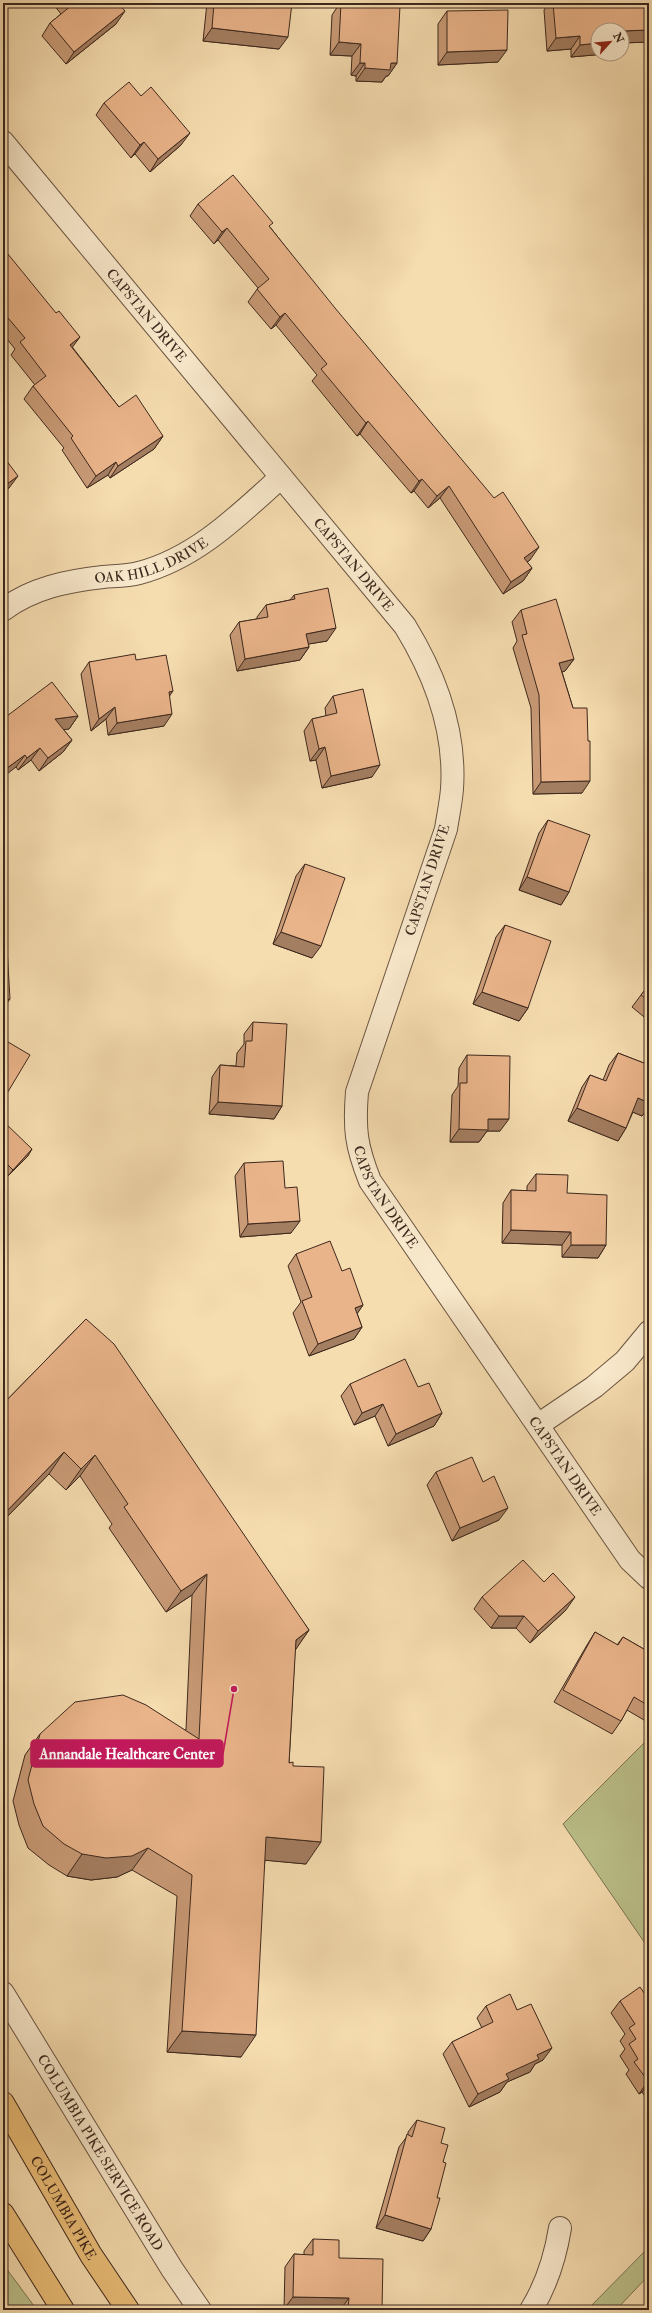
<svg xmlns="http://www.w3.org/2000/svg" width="652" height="2313" font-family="'IM FELL Double Pica',serif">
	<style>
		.green { fill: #bcc18b; stroke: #7c7454 }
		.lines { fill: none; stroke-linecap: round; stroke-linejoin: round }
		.minor-casing { stroke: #6b5542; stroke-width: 24 }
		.major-casing { stroke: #3d281d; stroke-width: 24 }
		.minor { stroke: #f9e9cc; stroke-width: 22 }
		.major { stroke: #ebbe78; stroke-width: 22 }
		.wall { fill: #c99b77; stroke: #3d281d }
		.shaded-wall { fill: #a47e61; stroke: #3d281d }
		.building { fill: #eab48a; stroke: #3d281d }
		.labels { text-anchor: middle; stroke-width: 3; stroke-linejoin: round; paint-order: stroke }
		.street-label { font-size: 14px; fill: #3d281d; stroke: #f9e9cc }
		.leader { fill: none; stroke: #c2185b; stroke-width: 1.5 }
		.callout-dot { fill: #c2185b; stroke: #f9e9cc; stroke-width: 1.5 }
		.callout { fill: #c2185b; stroke: #c2185b; stroke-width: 1.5 }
		.callout-label { font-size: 15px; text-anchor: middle; font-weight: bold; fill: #fff }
	</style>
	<rect width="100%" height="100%" fill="#f6ddb0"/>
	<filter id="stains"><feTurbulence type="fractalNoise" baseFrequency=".005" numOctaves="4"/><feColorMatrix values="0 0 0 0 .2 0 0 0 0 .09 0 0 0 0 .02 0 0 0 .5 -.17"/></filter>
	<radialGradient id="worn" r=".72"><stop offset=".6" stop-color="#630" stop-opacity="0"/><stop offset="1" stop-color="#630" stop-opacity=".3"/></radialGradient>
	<g class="green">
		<path d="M649,1738V1949L563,1824Z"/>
		<path d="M649,2247V2275L616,2310H587Z"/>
		<path d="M3,2264L37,2310H3Z"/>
	</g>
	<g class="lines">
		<defs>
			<g id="minor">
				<path id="s1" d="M3,142L405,626C435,675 456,731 452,789C451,802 448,816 446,829L357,1092C354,1129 356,1146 370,1181L630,1560L649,1578"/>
				<path id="s2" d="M3,610C32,588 67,581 103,577C114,576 127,576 139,573C196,558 238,516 281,477"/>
				<path d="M538,1425L594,1387L625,1361L649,1332"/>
				<path id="s3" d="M3,1993L172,2269L200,2310"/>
				<path d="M531,2310C547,2284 555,2259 560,2228"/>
			</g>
			<g id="major">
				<path id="s4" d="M3,2103L91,2255L128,2310"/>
				<path d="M3,2214L63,2310"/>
			</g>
		</defs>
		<use href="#minor" class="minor-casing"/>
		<use href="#major" class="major-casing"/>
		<use href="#minor" class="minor"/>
		<use href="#major" class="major"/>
	</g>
	<g class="wall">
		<path d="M55,3H118L116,24L66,64L42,36L50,23L61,14L54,5Z"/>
		<path d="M207,3H292L279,49L203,41Z"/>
		<path d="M340,3H349L397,63L388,76H386L382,82L356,81V76L351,75L352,56L330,55L332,15Z"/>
		<path d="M549,3H649V42L622,43V30L598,54H606H605L571,57V49L547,51L544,10Z"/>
		<path d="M447,11L498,62L438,65V24Z"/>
		<path d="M104,103L181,145L150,172L135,154L131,158L96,115Z"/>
		<path d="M198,204L270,227L530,560L527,562L532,568L523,581L503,594L440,498L428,508L414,491L411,493L360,434L357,436L312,381L317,375L276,325L271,329L248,302L258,288L218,240L214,244L190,216Z"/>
		<path d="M3,248L73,348L119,407L163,436L154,449L110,478L108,475L87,488L62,450L64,448L24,399L33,386L35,385L11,355L15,349L3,334Z"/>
		<path d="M294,595L327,641L308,644L309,647L300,660L237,671L230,635L239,622L257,619V617L266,605L290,600Z"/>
		<path d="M521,610L574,659L565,671L562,672L573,708L588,741L582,793L533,794L531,708L513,648L517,641L512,622Z"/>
		<path d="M136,660L169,696L164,726L108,735L106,719L91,731L81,674L89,662Z"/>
		<path d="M333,696L372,777L322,788L316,760L310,761L304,731L312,719L326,716L325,708Z"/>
		<path d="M78,716L69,729H63L72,740L63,752L39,771L31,760L18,770L16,767L3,719Z"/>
		<path d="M548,820L569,892L561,905L519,890L539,833Z"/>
		<path d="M305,864L312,958L273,944L296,876Z"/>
		<path d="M505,925L528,1008L519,1021L473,1004L496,937Z"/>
		<path d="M649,985V1021L632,1007L641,995Z"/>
		<path d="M253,1022L282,1106L274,1119L209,1114L212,1077L220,1065L236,1066L237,1053L244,1044V1034Z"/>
		<path d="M649,1035V1041L646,1038Z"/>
		<path d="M618,1053L649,1065V1107L642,1116L633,1112L626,1128L618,1141L568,1121L582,1087L590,1075L603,1080L609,1065Z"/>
		<path d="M467,1055L500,1131H487L479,1142H450L452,1095L458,1086L459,1068Z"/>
		<path d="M3,1121L28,1156L8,1176L3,1171Z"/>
		<path d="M244,1163L285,1188L291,1233L240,1237L235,1176Z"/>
		<path d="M536,1174L567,1193L606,1245L598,1258L562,1257V1245L502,1243L503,1203L511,1190L527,1191V1186Z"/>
		<path d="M296,1254L342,1271L363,1305L357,1313L362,1327L354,1339L309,1356L293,1313L301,1302L288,1266Z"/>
		<path d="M86,1319L309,1630L295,1650L289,1763L293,1766L306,1864L265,1860L241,2057L167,2052L177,1896L132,1870L117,1877L91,1880L67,1876L49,1865L28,1848L19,1825L13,1801L25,1755L40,1734L186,1730L192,1595L166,1612L109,1528L112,1524L80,1476L66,1490L49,1474L3,1521V1404Z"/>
		<path d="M350,1384L418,1387L442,1413L434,1426L388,1446L375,1416L354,1425L341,1396Z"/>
		<path d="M436,1472L499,1520L452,1541L427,1485Z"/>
		<path d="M482,1597L566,1610L530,1643L516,1628H491L474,1609Z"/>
		<path d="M595,1632L617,1645L623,1637L649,1652V1723L627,1710L621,1721L612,1734L554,1702L587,1645Z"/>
		<path d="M649,2000V2102L642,2092L639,2094L626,2074L629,2070L620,2056L625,2049L620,2041L625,2034L611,2013L620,2001Z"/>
		<path d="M486,2006L517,2010L543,2060L535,2064L530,2072L507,2082L500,2092L469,2107L443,2054L452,2042L482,2028L477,2018Z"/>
		<path d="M417,2120L441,2143L443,2162L431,2229L423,2241L376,2228L399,2147L408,2135V2132Z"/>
		<path d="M313,2239L339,2258L382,2310H318L284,2309L285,2267L294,2254L304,2255V2251Z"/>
	</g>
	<g class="shaded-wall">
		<path d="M125,11L116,24L66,64L74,52Z"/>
		<path d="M212,28L288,37L279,49L203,41Z"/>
		<path d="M649,30V42L622,43V31Z"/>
		<path d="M580,36L571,49L547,51L556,38Z"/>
		<path d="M339,42L361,44L352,56L330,55Z"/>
		<path d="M598,43V54H606H605L571,57L580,45Z"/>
		<path d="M507,50L498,62L438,65L447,52Z"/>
		<path d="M360,63H365L356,76L351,75Z"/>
		<path d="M391,63H397L388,76H386L382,82L356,81L365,68Z"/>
		<path d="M190,133L181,145L150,172L158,159Z"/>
		<path d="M144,142L135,154L131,158L140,145Z"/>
		<path d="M227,228L218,240L214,244L222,232Z"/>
		<path d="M285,313L276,325L271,329L280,317Z"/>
		<path d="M80,337L71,349L70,345Z"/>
		<path d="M368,421L360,434L357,436L366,423Z"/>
		<path d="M163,436L154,449L110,478L118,466Z"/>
		<path d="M116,462L108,475L87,488L96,476Z"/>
		<path d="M18,476L9,488L3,493V487Z"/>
		<path d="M422,479L414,491L411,493L419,481Z"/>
		<path d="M449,486L440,498L428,508L437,496Z"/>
		<path d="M539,547L530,560L516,570L524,558Z"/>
		<path d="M532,568L523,581L503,594L511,582Z"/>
		<path d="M336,628L327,641L297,646L306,634Z"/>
		<path d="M309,647L300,660L237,671L245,659Z"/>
		<path d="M574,659L565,671L551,676L559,663Z"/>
		<path d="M173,691L164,704L169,692Z"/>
		<path d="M115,707L106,719L91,731L99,719Z"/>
		<path d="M172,714L164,726L108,735L117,723Z"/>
		<path d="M78,716L69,729L46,732L55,719Z"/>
		<path d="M72,740L63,752L39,771L48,758Z"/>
		<path d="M325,747L316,760L310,761L319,749Z"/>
		<path d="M40,748L31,760L18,770L27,758Z"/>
		<path d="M25,755L16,767L3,777V771Z"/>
		<path d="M380,765L372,777L322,788L331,776Z"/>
		<path d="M590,781L582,793L533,794L541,782Z"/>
		<path d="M527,877L569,892L561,905L519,890Z"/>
		<path d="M281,932L321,946L312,958L273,944Z"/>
		<path d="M482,992L528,1008L519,1021L473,1004Z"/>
		<path d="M10,999L3,1009V1000Z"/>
		<path d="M638,1098L649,1103V1107L642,1116L630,1111Z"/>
		<path d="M218,1102L282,1106L274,1119L209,1114Z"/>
		<path d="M577,1108L626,1128L618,1141L568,1121Z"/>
		<path d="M488,1119H509L500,1131H487L479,1142H450L459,1129Z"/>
		<path d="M32,1149L28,1156L8,1176L13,1170Z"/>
		<path d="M300,1221L291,1233L240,1237L248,1224Z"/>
		<path d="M511,1230L571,1232L562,1245L502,1243Z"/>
		<path d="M571,1245H606L598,1258L562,1257Z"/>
		<path d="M363,1305L355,1317V1308Z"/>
		<path d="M362,1327L354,1339L309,1356L318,1344Z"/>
		<path d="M383,1404L375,1416L354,1425L362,1413Z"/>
		<path d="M442,1413L434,1426L388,1446L396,1434Z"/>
		<path d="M64,1452L49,1474L3,1521V1515Z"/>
		<path d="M95,1455L80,1476L66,1490L81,1469Z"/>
		<path d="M508,1508L499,1520L452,1541L460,1528Z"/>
		<path d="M207,1574L192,1595L166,1612L181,1591Z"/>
		<path d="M575,1597L566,1610L530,1643L538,1631Z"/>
		<path d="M499,1616H524L516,1628H491Z"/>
		<path d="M309,1630L294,1652L296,1640Z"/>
		<path d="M266,1837L321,1842L306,1864L251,1859Z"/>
		<path d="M148,1848L132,1870L117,1877L91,1880L67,1876L82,1854Z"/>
		<path d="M182,2031L256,2035L241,2057L167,2052Z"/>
		<path d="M552,2048L543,2060L535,2064L530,2072L507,2082L500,2092L469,2107L478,2094L506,2074L537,2055Z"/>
		<path d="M649,2080V2082L642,2092L639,2094L648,2081Z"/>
		<path d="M385,2215L431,2229L423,2241L376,2228Z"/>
		<path d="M293,2297L349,2298L340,2310L284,2309Z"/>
	</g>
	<g class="building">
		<path d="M71,3H118L125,11L74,52L50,23L72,5Z"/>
		<path d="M214,3H292L288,37L212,28Z"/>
		<path d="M341,3L400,6L397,63H391L390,70L365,68V63H360L361,44L339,42Z"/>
		<path d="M553,3H649V30L622,31V30H598V43L580,45V36L556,38Z"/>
		<path d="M508,10L507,50L447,52V11Z"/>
		<path d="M129,82L141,96L151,87L190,133L158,159L144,142L140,145L104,103Z"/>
		<path d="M233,175L273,223L269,226L335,308L494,498L503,492L539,547L524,558L532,568L511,582L449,486L437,496L422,479L419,481L368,421L366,423L321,369L327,364L285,313L280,317L257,289L269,279L227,228L222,232L198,204Z"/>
		<path d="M3,248L56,313L59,311L80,337L70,345L119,407L136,395L163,436L118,466L116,462L96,476L71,438L73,436L33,386L46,376L20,342L25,338L3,312Z"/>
		<path d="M3,456L18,476L3,487Z"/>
		<path d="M328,588L336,628L306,634L309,647L245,659L239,622L268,617L266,605L295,599L294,595Z"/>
		<path d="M556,599L574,659L559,663L573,708H587L588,741H590V781L541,782L539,695L522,635L527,634L521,610Z"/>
		<path d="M135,654L136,660L166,655L173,691L169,692L172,714L117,723L115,707L99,719L89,662Z"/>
		<path d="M52,682L78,716L55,719L72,740L48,758L40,748L27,758L25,755L3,771V719Z"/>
		<path d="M363,689L380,765L331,776L325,747L319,749L312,719L337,713L333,696Z"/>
		<path d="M548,820L590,835L569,892L527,877Z"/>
		<path d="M305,864L345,878L321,946L281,932Z"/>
		<path d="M505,925L551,941L528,1008L482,992Z"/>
		<path d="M3,931H6L10,999L3,1000Z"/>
		<path d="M649,985V1001L641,995Z"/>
		<path d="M253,1022L287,1024L282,1106L218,1102L220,1065L244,1067L246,1041H252Z"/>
		<path d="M3,1039L30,1055L3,1100Z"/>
		<path d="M618,1053L649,1065V1103L638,1098L626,1128L577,1108L590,1075L606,1081Z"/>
		<path d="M467,1055L510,1056L509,1119H488V1130L459,1129L460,1083H467Z"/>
		<path d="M3,1121L32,1149L13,1170L3,1160Z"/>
		<path d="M283,1161L285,1188L297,1187L300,1221L248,1224L244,1163Z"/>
		<path d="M536,1174L568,1175L567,1193L607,1195L606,1245H571V1232L511,1230V1190L536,1191Z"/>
		<path d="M330,1241L342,1271L350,1268L363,1305L355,1308L362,1327L318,1344L302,1301L312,1297L296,1254Z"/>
		<path d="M86,1319L114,1344L309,1630L296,1640L289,1763L293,1762V1766L324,1767L321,1842L266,1837L256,2035L182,2031L192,1875L148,1848L132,1856L106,1858L82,1854L64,1844L43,1826L34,1804L28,1780L40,1734L75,1702L123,1695L146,1705L199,1739L207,1574L181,1591L124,1507L128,1504L95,1455L81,1469L64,1452L3,1515V1404Z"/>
		<path d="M405,1359L418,1387L429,1383L442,1413L396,1434L383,1404L362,1413L350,1384Z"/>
		<path d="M472,1457L483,1482L494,1476L508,1508L460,1528L436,1472Z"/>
		<path d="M523,1560L544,1582L553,1573L575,1597L538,1631L524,1616H499L482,1597Z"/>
		<path d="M595,1632L618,1645L623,1637L649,1652V1706L634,1697L621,1721L563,1690Z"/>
		<path d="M640,1987L649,2000V2080L648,2081L634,2062L638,2059L629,2044L636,2039L629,2028L635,2024L620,2001Z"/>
		<path d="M510,1994L517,2010L531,2004L552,2048L537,2055L539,2059L506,2074L509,2079L478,2094L452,2042L493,2022L486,2006Z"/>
		<path d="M417,2120L445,2128L441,2143L448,2145L443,2162L446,2163L437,2198H440L431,2229L385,2215L407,2134L412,2137Z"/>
		<path d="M313,2239L339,2240V2258L383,2259L382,2310H348L349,2298L293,2297L294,2254L313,2255Z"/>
	</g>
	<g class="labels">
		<g class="street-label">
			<text dy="5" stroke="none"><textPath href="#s1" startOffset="225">CAPSTAN DRIVE</textPath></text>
			<text dy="5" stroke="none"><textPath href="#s2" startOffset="158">OAK HILL DRIVE</textPath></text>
			<text dy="5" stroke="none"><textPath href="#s1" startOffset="549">CAPSTAN DRIVE</textPath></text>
			<text transform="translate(427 880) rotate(-72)" y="5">CAPSTAN DRIVE</text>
			<text dy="5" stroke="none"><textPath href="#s1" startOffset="1232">CAPSTAN DRIVE</textPath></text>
			<text dy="5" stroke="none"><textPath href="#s1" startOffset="1556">CAPSTAN DRIVE</textPath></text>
			<text dy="5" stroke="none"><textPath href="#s3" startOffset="187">COLUMBIA PIKE SERVICE ROAD</textPath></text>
			<text dy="5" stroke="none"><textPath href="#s4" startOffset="121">COLUMBIA PIKE</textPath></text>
		</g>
	</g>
	<path class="leader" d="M234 1689L223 1754"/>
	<circle class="callout-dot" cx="234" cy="1689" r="4"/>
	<rect class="callout" x="31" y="1740" width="192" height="27" rx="4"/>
	<g class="callout-label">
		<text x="127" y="1759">Annandale Healthcare Center</text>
	</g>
	<rect width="652" height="2313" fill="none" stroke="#f6ddb0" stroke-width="16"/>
	<rect x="4" y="4" width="644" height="2305" fill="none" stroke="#3d281d" stroke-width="2"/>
	<rect x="8" y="8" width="636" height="2297" fill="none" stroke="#3d281d"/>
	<g transform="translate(610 42) rotate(63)"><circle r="19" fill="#f9e9cc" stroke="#ae9c86"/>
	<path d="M0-3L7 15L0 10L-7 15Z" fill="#8f2418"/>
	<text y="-6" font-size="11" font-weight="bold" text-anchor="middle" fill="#3d281d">N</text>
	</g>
	<rect width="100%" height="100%" filter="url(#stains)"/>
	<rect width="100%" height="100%" fill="url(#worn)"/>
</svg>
